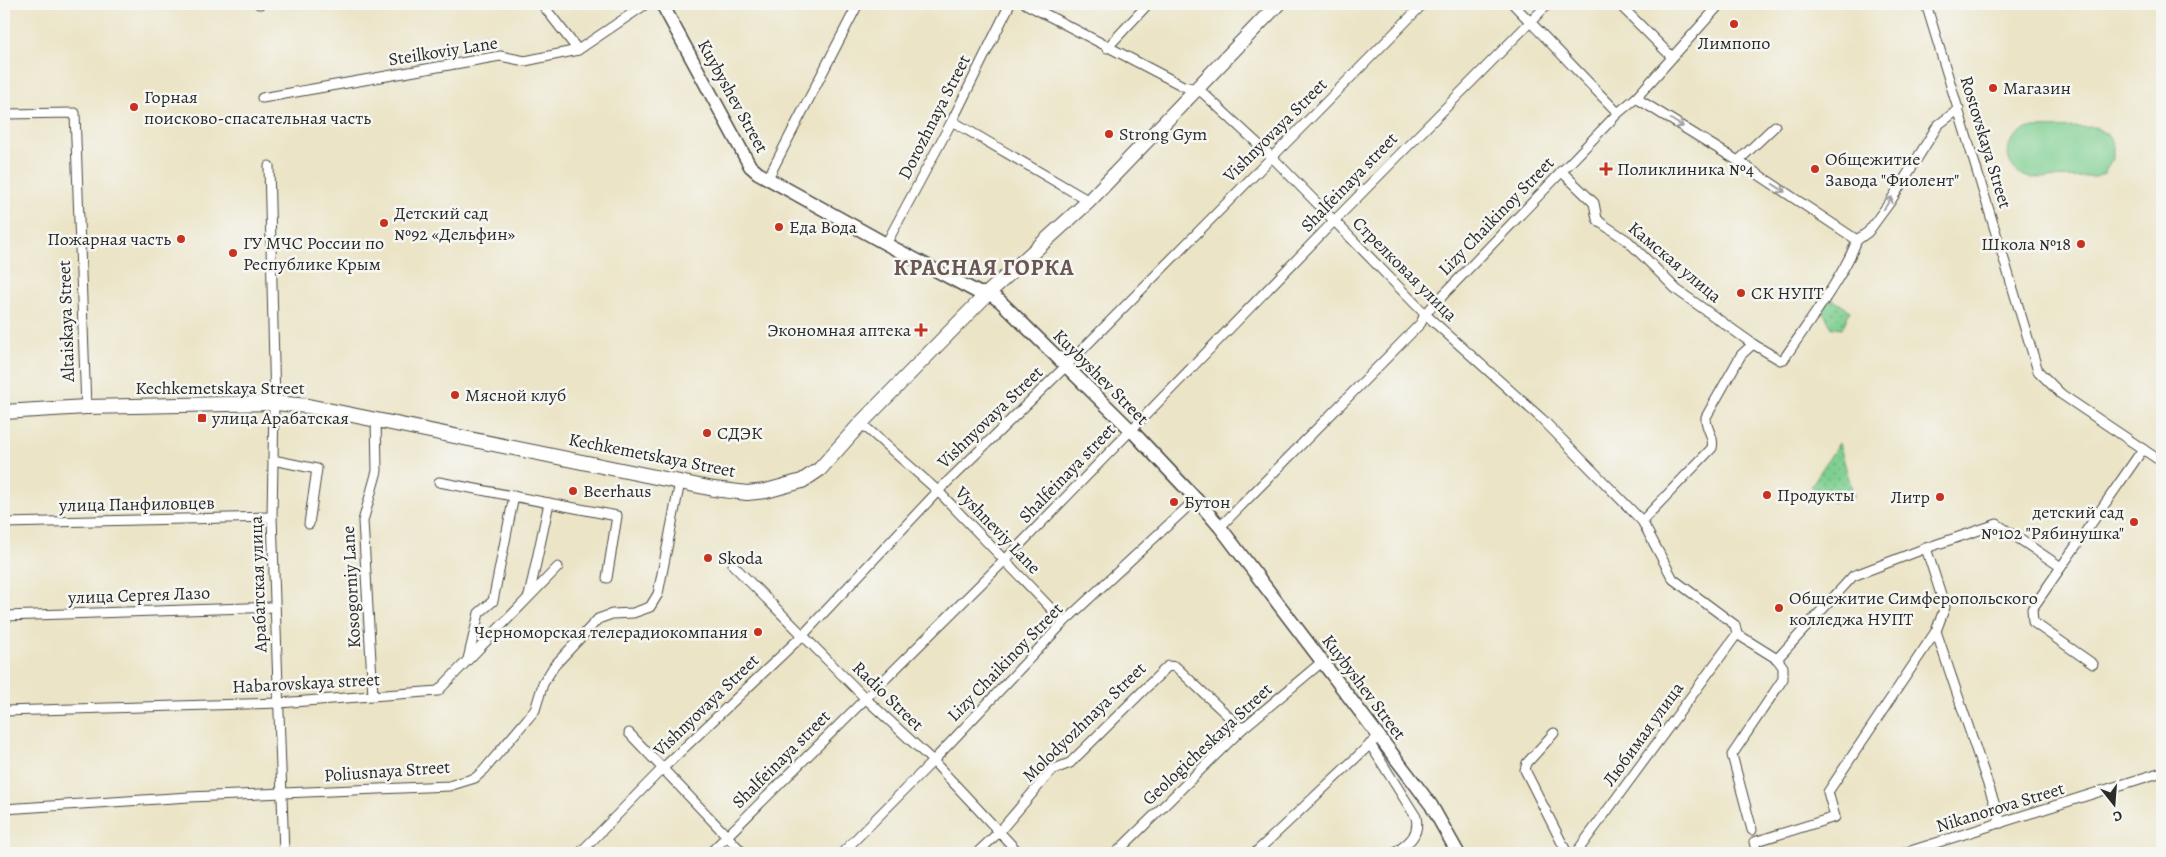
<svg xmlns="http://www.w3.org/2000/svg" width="2166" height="857" font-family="Alegreya,serif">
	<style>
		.park { fill: url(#park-dots); stroke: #547d5e }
		.garden { fill: #7ecf90; stroke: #547d5e }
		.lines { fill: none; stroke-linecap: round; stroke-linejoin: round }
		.street-casing { stroke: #484742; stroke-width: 11 }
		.secondary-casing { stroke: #484742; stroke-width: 15 }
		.primary-casing { stroke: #484742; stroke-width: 16 }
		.street { stroke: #fff; stroke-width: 9 }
		.secondary { stroke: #fff; stroke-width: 12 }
		.primary { stroke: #fff; stroke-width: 14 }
		.oneway { stroke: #a0a0a0 }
		.poi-dot { fill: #c8321e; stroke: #f6f6f2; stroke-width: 2 }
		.labels { text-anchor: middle; stroke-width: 5; stroke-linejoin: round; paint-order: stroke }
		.poi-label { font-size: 18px; fill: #2b2b2b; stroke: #f6f6f2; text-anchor: start }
		.street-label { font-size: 18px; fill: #2b2b2b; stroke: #f6f6f2 }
		.district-label { font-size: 22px; font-weight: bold; letter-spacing: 1px; fill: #6a5753; stroke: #f6f6f2 }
	</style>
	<defs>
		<pattern id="park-dots" width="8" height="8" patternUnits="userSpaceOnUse" patternTransform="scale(1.25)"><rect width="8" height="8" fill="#7ecf90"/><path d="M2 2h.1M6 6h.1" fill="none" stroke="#67a876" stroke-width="1.8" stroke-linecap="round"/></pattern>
	</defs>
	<rect width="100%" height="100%" fill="#f6f6f2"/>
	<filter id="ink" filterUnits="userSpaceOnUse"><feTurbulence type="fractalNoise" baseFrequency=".02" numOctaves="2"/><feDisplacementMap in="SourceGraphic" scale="10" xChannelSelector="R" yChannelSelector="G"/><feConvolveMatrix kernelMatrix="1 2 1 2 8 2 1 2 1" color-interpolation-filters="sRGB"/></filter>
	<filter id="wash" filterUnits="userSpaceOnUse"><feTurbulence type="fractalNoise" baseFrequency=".0096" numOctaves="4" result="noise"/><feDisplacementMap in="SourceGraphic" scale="20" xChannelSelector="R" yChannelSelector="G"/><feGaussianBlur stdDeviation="1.12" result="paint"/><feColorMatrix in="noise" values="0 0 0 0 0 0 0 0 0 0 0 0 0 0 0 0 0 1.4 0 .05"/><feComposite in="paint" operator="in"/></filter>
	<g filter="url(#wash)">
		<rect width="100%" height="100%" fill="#ebe4c6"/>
		<g class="park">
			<path d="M1831,298L1850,311L1842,329L1832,328L1822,310Z"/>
			<path d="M1839,443L1854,497L1832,502L1811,486Z"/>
		</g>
		<path class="garden" d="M2095,127L2109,136L2113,143V159L2104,173L2096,177L2030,178C2001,170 2001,138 2029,128Z"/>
	</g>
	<g filter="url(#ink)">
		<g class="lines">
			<defs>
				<g id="street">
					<path d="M259,4H260"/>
					<path d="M542,4L578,50"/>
					<path d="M1026,4L1183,86L1196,89L1203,93L1271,156L1425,314L1542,419L1642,521L1673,579L1735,625L1737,634L1777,659L1783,667V679L1732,755L1752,830"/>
					<path d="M1513,4L1618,113"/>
					<path d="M1619,4L1672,57"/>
					<path d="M1926,4L2038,371L2061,394L2162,462"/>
					<path d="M1107,48L1148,4"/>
					<path d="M262,98L500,56L525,61L578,50L646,4"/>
					<path d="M1636,98L1738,161L1857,240"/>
					<path d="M4,114L75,113L86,407"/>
					<path d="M952,121L1089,201"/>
					<path d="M1738,161L1775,126"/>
					<path d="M269,166L275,403"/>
					<path d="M1561,171L1594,203L1597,219L1601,223L1628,241L1677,290L1753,344L1780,360L1784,359C1807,324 1843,278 1857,240"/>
					<path d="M768,178L858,4"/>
					<path d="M1857,240L1868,232L1890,202L1938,125L1959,109"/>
					<path d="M886,244L952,121L1010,4"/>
					<path d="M274,403L272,517L284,853"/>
					<path d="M861,423L938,491L1064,622"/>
					<path d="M273,460L317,469L309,524"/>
					<path d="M439,482L617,516L607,578"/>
					<path d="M1642,521L1712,448C1715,436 1705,429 1706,417L1741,355L1753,344"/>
					<path d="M4,523L272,517"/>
					<path d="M1220,527L1421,323L1425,314L1618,113L1636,98L1720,4"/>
					<path d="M1926,548L1945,607L1936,631L2001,823"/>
					<path d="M733,565L865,698L933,761L1019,853"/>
					<path d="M529,596L549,503"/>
					<path d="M4,616L275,607"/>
					<path d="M468,659L479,613L493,601L514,496"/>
					<path d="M1777,659L1853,576L1926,548L1997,524L2061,567"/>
					<path d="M2093,664L2033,622L2032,609L2143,449"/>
					<path d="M373,696L363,521L377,471L376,419"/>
					<path d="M4,711L279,703L438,691L558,567"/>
					<path d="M629,733L743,853"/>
					<path d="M1554,733L1527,763L1525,770L1567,853"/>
					<path d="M1370,744L1416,817C1420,836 1408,843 1395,853"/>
					<path d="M4,809L189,797L449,786L475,778L484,770L535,710L543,684L554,666L598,619L612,614L633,613L650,607L658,594L680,482"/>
					<path d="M580,853L662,769L803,635L938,491L1065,367L1423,4"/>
					<path d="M710,853L1005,560L1334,221L1548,4"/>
					<path d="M842,853L933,761L1064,622L1196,499"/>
					<path d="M977,853L1000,831L1052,770L1070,763L1168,666L1176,667L1242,729"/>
					<path d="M1116,853L1242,729L1323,661"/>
					<path d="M1255,853L1380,735"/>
					<path d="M1576,853L1737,634"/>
					<path d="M1757,853L1754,842L1835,817L1828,792L1936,631"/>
					<path d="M1904,853L2162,772"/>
				</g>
				<path id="secondary" d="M662,4L750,166L758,173L886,244L979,293H988L1000,301L1132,431L1196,499L1220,527L1431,805L1458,853"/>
				<path id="primary" d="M4,412L86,407L275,403L308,406L714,489L747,493L766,491L802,481L820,469L861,423L988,293L1089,201L1278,4"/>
			</defs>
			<use href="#street" class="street-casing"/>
			<use href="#secondary" class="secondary-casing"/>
			<use href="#primary" class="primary-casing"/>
			<use href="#street" class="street"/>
			<use href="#secondary" class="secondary"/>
			<use href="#primary" class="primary"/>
		</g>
		<defs><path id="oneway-shaft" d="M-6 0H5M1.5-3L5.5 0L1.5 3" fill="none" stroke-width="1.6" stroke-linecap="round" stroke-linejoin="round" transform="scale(1.25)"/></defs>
		<g class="oneway">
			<use href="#oneway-shaft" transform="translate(1677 123) rotate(32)"/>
			<use href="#oneway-shaft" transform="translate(1779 188) rotate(33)"/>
			<use href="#oneway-shaft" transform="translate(1888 203) rotate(-56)"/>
		</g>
	</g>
	<g class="poi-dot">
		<circle cx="1734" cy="24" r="5"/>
		<circle cx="1993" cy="88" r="5"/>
		<circle cx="134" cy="107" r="5"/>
		<circle cx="1109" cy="134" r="5"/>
		<path d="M1603.5 161.5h5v5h5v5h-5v5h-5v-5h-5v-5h5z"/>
		<circle cx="1815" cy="169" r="5"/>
		<circle cx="384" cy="223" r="5"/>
		<circle cx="779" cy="227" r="5"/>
		<circle cx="181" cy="239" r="5"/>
		<circle cx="2081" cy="244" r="5"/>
		<circle cx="233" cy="253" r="5"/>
		<circle cx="1741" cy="293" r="5"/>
		<path d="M918.5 322.5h5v5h5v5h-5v5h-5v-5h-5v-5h5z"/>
		<circle cx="455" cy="395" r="5"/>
		<rect x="197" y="413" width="10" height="10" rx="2.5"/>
		<circle cx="707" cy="433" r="5"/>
		<circle cx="573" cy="491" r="5"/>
		<circle cx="1767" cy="495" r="5"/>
		<circle cx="1940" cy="497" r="5"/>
		<circle cx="1174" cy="502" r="5"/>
		<circle cx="2134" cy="522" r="5"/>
		<circle cx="708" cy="558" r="5"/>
		<circle cx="1779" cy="608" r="5"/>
		<circle cx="758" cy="632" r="5"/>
	</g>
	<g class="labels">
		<g class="poi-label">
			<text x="1734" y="49" text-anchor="middle">Лимпопо</text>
			<text x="2003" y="94">Магазин</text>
			<text x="144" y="103">Горная<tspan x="144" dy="21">поисково-спасательная часть</tspan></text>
			<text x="1119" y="140">Strong Gym</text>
			<text x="1825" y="165">Общежитие<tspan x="1825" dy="21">Завода "Фиолент"</tspan></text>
			<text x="1617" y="175">Поликлиника №4</text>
			<text x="394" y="219">Детский сад<tspan x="394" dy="21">№92 «Дельфин»</tspan></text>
			<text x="789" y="233">Еда Вода</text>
			<text x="171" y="245" text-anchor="end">Пожарная часть</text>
			<text x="243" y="249">ГУ МЧС России по<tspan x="243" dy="21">Республике Крым</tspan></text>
			<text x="2071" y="250" text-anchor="end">Школа №18</text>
			<text x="1751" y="299">СК НУПТ</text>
			<text x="911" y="336" text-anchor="end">Экономная аптека</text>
			<text x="465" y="401">Мясной клуб</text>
			<text x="212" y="424">улица Арабатская</text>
			<text x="717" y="439">СДЭК</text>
			<text x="583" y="497">Beerhaus</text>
			<text x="1777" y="501">Продукты</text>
			<text x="1930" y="503" text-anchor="end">Литр</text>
			<text x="1184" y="508">Бутон</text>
			<text x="2124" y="518" text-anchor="end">детский сад<tspan x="2124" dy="21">№102 "Рябинушка"</tspan></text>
			<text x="718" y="564">Skoda</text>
			<text x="1789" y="604">Общежитие Симферопольского<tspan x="1789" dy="21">колледжа НУПТ</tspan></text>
			<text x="748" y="638" text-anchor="end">Черноморская телерадиокомпания</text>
		</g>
		<g class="street-label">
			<text transform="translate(443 51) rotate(-9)" y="6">Steilkoviy Lane</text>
			<text transform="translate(733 96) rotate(61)" y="6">Kuybyshev Street</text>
			<text transform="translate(934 117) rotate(-63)" y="6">Dorozhnaya Street</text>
			<text transform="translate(1275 130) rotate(-45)" y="6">Vishnyovaya Street</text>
			<text transform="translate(1986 142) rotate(73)" y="6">Rostovskaya Street</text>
			<text transform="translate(1349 182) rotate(-46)" y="6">Shalfeinaya street</text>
			<text transform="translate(1496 216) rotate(-46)" y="6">Lizy Chaikinoy Street</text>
			<text transform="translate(1675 262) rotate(40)" y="6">Камская улица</text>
			<text transform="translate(1405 269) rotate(45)" y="6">Стрелковая улица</text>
			<text transform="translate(66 321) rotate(-92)" y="6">Altaiskaya Street</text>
			<text transform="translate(1101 377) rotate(45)" y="6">Kuybyshev Street</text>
			<text x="220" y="394">Kechkemetskaya Street</text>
			<text transform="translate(990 417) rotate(-44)" y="6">Vishnyovaya Street</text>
			<text transform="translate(652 455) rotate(11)" y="6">Kechkemetskaya Street</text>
			<text transform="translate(1067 473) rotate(-46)" y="6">Shalfeinaya street</text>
			<text transform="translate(137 504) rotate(-1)" y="6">улица Панфиловцев</text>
			<text transform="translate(998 530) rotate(46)" y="6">Vyshneviy Lane</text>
			<text transform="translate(258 584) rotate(-92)" y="6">Арабатская улица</text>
			<text transform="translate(351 587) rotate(-93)" y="6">Kosogorniy Lane</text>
			<text transform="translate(139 595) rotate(-2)" y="6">улица Сергея Лазо</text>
			<text transform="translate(1005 662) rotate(-46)" y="6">Lizy Chaikinoy Street</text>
			<text transform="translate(306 683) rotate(-3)" y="6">Habarovskaya street</text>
			<text transform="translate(1364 687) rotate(53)" y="6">Kuybyshev Street</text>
			<text transform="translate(888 696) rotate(44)" y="6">Radio Street</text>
			<text transform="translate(706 705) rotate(-44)" y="6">Vishnyovaya Street</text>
			<text transform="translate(1084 722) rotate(-44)" y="6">Molodyozhnaya Street</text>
			<text transform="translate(1643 734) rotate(-54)" y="6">Любимая улица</text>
			<text transform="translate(1207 744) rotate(-43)" y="6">Geologicheskaya Street</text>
			<text transform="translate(781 759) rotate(-45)" y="6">Shalfeinaya street</text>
			<text transform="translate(387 771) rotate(-4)" y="6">Poliusnaya Street</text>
			<text transform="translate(2000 807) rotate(-17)" y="6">Nikanorova Street</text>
		</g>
		<g class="district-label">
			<text x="984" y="275">КРАСНАЯ ГОРКА</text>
		</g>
	</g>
	<rect width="2166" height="857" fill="none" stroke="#f6f6f2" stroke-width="20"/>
	<g transform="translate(2114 804) rotate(163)" stroke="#f6f6f2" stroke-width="4" paint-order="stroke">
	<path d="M0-4L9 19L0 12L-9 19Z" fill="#2b2b2b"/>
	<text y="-8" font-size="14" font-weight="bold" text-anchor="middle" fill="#2b2b2b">С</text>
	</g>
</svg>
